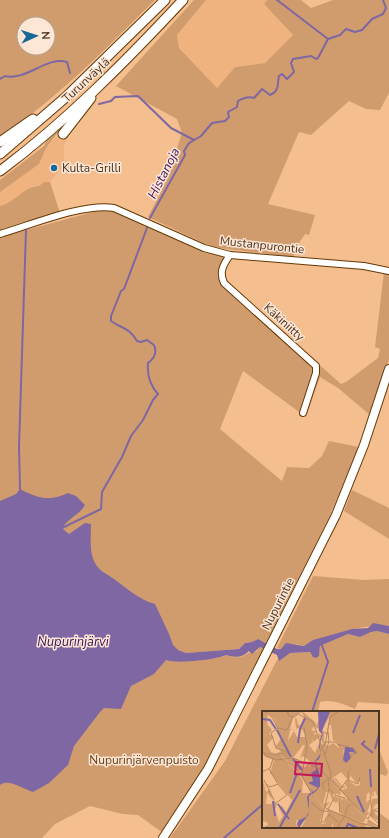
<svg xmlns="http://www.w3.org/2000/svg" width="389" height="838" font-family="'Nunito Sans',sans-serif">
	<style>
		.built { fill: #f0b380 }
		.green { fill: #d19c6d; fill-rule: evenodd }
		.water { fill: #7e67a2 }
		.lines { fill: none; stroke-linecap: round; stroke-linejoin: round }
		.stream { stroke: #7e67a2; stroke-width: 2 }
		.minor-casing { stroke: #653804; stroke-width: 8 }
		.major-casing { stroke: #653804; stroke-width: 10 }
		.highway-casing { stroke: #653804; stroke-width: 11 }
		.minor { stroke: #fff; stroke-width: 6 }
		.major { stroke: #fff; stroke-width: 8 }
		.highway { stroke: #fff; stroke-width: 9 }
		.poi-dot { fill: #156899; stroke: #fde6d4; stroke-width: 1.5 }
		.labels { text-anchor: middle; stroke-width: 3; stroke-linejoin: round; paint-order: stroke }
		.street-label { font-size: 12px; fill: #4c3623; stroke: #fde6d4 }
		.poi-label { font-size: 12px; fill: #4c3623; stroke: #fde6d4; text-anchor: start }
		.park-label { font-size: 12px; fill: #68411c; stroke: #fde6d4 }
		.water-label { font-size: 13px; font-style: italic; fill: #39145e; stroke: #fde6d4 }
		.inset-river { fill: none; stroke: #7e67a2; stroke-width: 2 }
		.inset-road { fill: none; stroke: #b18864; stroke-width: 1 }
		.view { fill: #c2185b; fill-opacity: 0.15; stroke: #c2185b; stroke-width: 2 }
		.inset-edge { fill: none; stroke: #4c3623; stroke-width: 2 }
	</style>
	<rect width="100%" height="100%" fill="#f4be8f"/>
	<g class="built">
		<path d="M206,0H267L264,4L293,35L265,63L235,67L217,88L179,48L177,35Z"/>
		<path d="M60,133L68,136L64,145V165L50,182H44L39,186H32L8,205L0,206V192L39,164L46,148Z"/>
	</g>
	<g class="green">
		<path d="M0,0H155C106,48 57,99 0,137ZM24,24H48V48H24Z"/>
		<path d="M194,0H206L177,35L179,48L217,88L235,67L265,63L293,35L264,4L267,0H301L311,8L333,0H389V93L380,110L366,109L349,101L311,135L299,132L268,204L315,215L309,235L305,234L297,246L293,257L212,247L148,217L166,182L182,133L177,119L116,86Z"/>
		<path d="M62,127L46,148L39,164L0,192V180L44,146L47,140Z"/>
		<path d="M44,182H50L60,213L0,231V206C15,203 24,186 39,186Z"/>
		<path d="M104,209L111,210L209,253L231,257C225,267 222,272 227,283L341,384L346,382L378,358L380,349L375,347L384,272L389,273V360L370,415L338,388L320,377L306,417L243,371L220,429L282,481L287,467L309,468L322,456L329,441L359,447L329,517L266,643L258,639L252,642L245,643L239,649L186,653L178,650L166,659C175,664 217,660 226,655C232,656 237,659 243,656C249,654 249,651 256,652L260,647L264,649L209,759L163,833L138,815L123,814L90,806L55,824L42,838H0V759L110,593L69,534L62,528L0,513V237Z"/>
		<path d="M352,490L389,508V539L344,511Z"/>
		<path d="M313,576L364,580L389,579V626C374,622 318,637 304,646C295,643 289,644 281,649L277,648Z"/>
		<path d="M377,631L389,634V704L358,702L355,709C343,704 332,699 320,702L318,712H263V827H378V812L389,820V838H170L225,761L277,660L290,653L310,652L312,655L320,651V646L348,634L360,637L371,632Z"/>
		<path d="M378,739L380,740V752L388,772L386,776L378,773Z"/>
	</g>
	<path class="water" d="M20,489C37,498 50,502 68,493L76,496L85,505C79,515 69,518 62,528L69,534L85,523L91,524C91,536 89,553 95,563C99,571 107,574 114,579C128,589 138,599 155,604L169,634L173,645L178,650L186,653L239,649L245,643L252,642L258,639L277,649H281L286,643L304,646L313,640L352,629L368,628L373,623L389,626V634L377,631L371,632L360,637L348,634L320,646L319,656L316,658L313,657L310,652L290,653L279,661L277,655L260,647L252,654L249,651C241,659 235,657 226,655C216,660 176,664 166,660L154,674L131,686L121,709L104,708L100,712L74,746L68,765L49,783L33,792C24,790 9,778 0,785V501L16,494Z"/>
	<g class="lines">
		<g class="stream">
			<path d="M277,0L328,39"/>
			<path d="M0,79L5,76C27,81 46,56 67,62L70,73"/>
			<path d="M99,104L111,101L115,97L138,96L171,128L194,140"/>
			<path d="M150,218L185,155L184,151L189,143L201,136L212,123L225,121L229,117L228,112L237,107L238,101C243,98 248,96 254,98L262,89L270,95C280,91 277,84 279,76L282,74L287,79L294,72L291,63L293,59L311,56L316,59L318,58L328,39L340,35L346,29L355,32L362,30L372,19L383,14L386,8L383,0"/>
			<path d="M20,489L19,447L26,230"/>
			<path d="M62,528L101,509L102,492L122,457L131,436L143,420L153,400L158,394C149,384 147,374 148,363C155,358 157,352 154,345L147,340L141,342L137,341C129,327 122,329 111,321V316L121,291L124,289L147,228"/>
			<path d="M312,712L328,662L321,643"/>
			<path d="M224,838L263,804"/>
		</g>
		<defs>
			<g id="minor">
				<path d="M0,234C31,225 83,203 114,208L204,248L230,255L364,266L389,271"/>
				<path d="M230,255C223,265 219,272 224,283L316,366V373L303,413"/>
			</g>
			<path id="major" d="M163,838L208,769L336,515L364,445L389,369"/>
			<g id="highway">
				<path d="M63,134L91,98"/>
				<path d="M0,142L33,119"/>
				<path d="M0,154L66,97L165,0"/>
				<path d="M0,171C67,121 126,61 183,0"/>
			</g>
		</defs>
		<use href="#minor" class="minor-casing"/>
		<use href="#major" class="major-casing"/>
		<use href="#highway" class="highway-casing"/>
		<use href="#minor" class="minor"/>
		<use href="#major" class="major"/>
		<use href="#highway" class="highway"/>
	</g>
	<circle class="poi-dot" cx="54" cy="168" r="4"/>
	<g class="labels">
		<g class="street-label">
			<text transform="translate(86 80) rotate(-43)" y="4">Turunväylä</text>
			<text transform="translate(262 245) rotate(6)" y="4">Mustanpurontie</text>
			<text transform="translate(284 322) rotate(42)" y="4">Käkiniitty</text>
			<text transform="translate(278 604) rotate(-63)" y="4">Nupurintie</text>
		</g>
		<g class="poi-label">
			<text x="62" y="172">Kulta-Grilli</text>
		</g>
		<g class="park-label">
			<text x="144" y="764">Nupurinjärvenpuisto</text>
		</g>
		<g class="water-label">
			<text transform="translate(163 173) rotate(-63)" y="5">Histanoja</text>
			<text x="73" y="646">Nupurinjärvi</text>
		</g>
	</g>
	<g transform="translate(262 711)">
		<rect width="117" height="117" fill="#f4be8f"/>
		<path d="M0,0H40L53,11L54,15L57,9V18L52,15L49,19L55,21L51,23L56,24V27L52,31L50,28L51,31L47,34L53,42L58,30L59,34L63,31L65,36L71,32L77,37V33L71,29L69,14H67L66,24L62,22V30H59L56,23L61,24L60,19L65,22L68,5L62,14L68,1L117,0V93H114L110,98L117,97L111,101L117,106V110L108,105L110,88L116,87L113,80L108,85L107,81L105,83L104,90L106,93L105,90L108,89V93L105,101L108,102L104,105L92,95L104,107L101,112L105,113L106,109L114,115L99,112L81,104L77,100V91L83,86L84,90L85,86L68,69L79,82L78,84L75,85L77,83L71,82L72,89L74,86L79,87L74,92L71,90L67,81H64L61,93L68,91L64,96L49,82L37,62L40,59L36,60L22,47L0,40ZM40,1L43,8L39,14H36L35,9L34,7H33L34,18H28L31,6ZM6,3L12,7L16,17L12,20L14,19L20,26L14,35L11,31L14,37L19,40L15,43L9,41L5,34L12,26L7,23L10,19L5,13ZM37,17V22L40,18L44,26H35L32,20L26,30L28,19ZM41,34H43L38,47L41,45L50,52L47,57V53L43,51L46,53L42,57L37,53V49L31,47ZM89,35L94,43L87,41L88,47L84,52L81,40L84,36ZM79,61L86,69L89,65L94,72L98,70V74L94,75L85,69L83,73L85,77L81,79L71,67ZM0,41L20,47L35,61L41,70L40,82H48L62,97L58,110L60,113L64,112L62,109L67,101L63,97L106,114H103L105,117H72L70,112V117H59V114L58,117H39L43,110L41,107L36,111L35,108L34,113L37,117H0L6,114L5,111L0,110L1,70L4,81L8,78L11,89L5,82L4,93H10L12,89L15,93L13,99L17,111L21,105L17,96L20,95L24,101L30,89L8,62L12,49L3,46Z" fill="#d19c6d" fill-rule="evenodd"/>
		<path d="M56,0L68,1L60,20L61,23L59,28L58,34V36L59,42L57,48L54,50V53L58,64V75L56,78L53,81L47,85V100L46,104L37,117L35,113L37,109L44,106L47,100L45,86L47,83L50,81L49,77L51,81L56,77L46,72L51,70L49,62L54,59L53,50L59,42L57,36L58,29L60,23L57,20ZM83,36H90L94,42L87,41L89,47L84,52L81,49Z" fill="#7e67a2"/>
		<path class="inset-river" d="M0,8L8,9L14,18M15,19L29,46M91,22L98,4M103,30L100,33L111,42M36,32L38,18L43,7M113,38L117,23M31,48L40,59M108,58L109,76M28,82L35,62M95,85L102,101M11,90L13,105M16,93L27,108M18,116L38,79M84,117L86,113L96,117"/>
		<path class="inset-road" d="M2,0L10,6L16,17M25,0L27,5L32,6L36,3L51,11L69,62L68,68M60,31H73L77,35L79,34M75,33L92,37L95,42L89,44V47M60,37L63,34L68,6L77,0M0,41L16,45L28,53L39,63L51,85L65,98L98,112L117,117M2,43L14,49L31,47L58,58L106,108M14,43L22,42L24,46M63,44L67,30L66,21M28,46L24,41L14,37L9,22L16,17L25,19L31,6M0,61L8,57L11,48M40,63L45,35L42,17M73,67L80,76H83M2,69L12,89M87,70L86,61L89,58M4,73L8,76L16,73L7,58M67,78L75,85L83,87M63,79L60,73L65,69M77,80L85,69L96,73L98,66M49,91L58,99L67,101M14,92L25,84L16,73M66,98L74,84M117,101L113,100L109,105L117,113M78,102L77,91L79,87M83,104L85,96L89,93M66,106L67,103L77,112M106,108L110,100L108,86L112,83M106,109L117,116M63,111H59L67,78L66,67M75,117L83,105"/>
		<path class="view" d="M34,51L60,53L59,65L33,63Z"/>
		<rect width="117" height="117" class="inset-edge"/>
	</g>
	<g transform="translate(36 36) rotate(87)"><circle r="19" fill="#fde6d4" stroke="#b6a08d"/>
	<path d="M0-3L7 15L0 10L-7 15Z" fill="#156899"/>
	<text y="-6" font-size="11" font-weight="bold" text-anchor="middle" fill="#4c3623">N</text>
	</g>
</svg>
